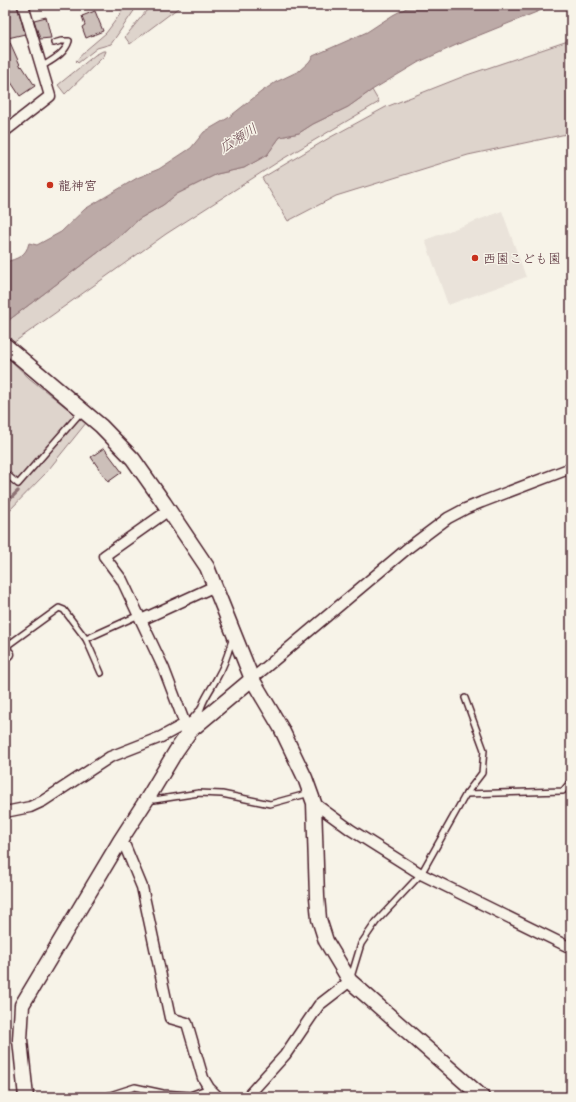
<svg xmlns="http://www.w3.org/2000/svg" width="576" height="1102" font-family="Mali,'Klee One',sans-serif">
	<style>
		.built { fill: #eae3da }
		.green { fill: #ded4cc; stroke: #947a7c }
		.water { fill: #bcaaa7; stroke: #8e7275 }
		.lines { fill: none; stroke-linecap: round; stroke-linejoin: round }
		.stream { stroke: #8e7275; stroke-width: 3.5 }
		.building { fill: #ccbfb9; stroke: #4a1f2b }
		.lane-casing { stroke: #4a1f2b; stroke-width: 8 }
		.street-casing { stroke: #4a1f2b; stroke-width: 13 }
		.secondary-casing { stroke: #4a1f2b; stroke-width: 17 }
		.lane { stroke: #f7f3e8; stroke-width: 5 }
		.street { stroke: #f7f3e8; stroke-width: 10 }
		.secondary { stroke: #f7f3e8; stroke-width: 14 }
		.poi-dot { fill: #c8321e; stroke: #f7f3e8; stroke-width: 1.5 }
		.labels { text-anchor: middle; stroke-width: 3; stroke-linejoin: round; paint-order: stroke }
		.poi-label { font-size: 13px; fill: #4a1f2b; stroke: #f7f3e8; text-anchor: start }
		.water-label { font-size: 14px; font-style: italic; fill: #6c4950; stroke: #f7f3e8 }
	</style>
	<rect width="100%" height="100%" fill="#f7f3e8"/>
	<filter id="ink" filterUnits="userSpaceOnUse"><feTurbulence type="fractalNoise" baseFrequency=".025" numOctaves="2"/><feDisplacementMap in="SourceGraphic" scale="8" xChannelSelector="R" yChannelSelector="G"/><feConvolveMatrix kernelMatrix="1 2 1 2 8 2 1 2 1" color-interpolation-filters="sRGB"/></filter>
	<g filter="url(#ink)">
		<path class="built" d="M502,211L526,277L448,305L425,240Z"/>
		<g class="green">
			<path d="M127,5H138L111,44L97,48L78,63L76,61L86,50L106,33Z"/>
			<path d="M151,5H182L130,44L125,37Z"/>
			<path d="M571,40V133L468,155L336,196L288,221L262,178L329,138L386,107L467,75Z"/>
			<path d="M103,51H106L104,56L65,94L58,85L95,55Z"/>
			<path d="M372,90L379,102L281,160L166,234L13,343L5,336V323L120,236L139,219L163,205L177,194L217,174L244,168L267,155L280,137L299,133L313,124L348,107Z"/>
			<path d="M5,355L29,378L86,423L45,474L5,515Z"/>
		</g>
		<path class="water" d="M412,5H554L465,41L419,62L372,90L348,107L313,124L299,133L280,137L267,155L244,168L217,174L177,194L163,205L139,219L120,236L5,323V262C17,259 26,256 29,243L37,245L61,232L85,209L137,178L159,169L191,148L204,132L228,118L261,92L276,82L299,71L309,62L313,56L367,32L393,15Z"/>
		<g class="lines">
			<path class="stream" d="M5,504L18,491"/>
		</g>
		<g class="building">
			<path d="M5,5H17L25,34L8,38L21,67L22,66L35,86L20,96L5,73Z"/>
			<path d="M95,11L103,31L86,38L82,27L85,25L82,16Z"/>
			<path d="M46,17L51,38L40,39L34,20Z"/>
			<path d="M104,448L122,472L108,482L91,457Z"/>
		</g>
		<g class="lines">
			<defs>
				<g id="lane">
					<path d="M41,67C52,60 65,54 69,41H61L54,43"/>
					<path d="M5,473L18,484L82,411"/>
					<path d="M86,639L139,615"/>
					<path d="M9,654L8,645L59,608L64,610L86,639L101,673"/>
					<path d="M199,720C199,704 211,690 218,676C224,666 228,654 231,643L234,641"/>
					<path d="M185,724L192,719L199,711"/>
					<path d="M466,794L563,791L571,781"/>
					<path d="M150,797L154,800L199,793L222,794L270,804L310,793"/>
					<path d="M351,977L361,944L376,922L421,874L466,794L482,773L484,750L465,698"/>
					<path d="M104,1097L135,1087L163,1093L190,1095L209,1088"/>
				</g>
				<g id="street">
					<path d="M5,131L50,96L23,5"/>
					<path d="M169,510L104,556L122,580L164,669L185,724L190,731"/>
					<path d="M141,620L215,586"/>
					<path d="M5,655L9,654"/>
					<path d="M252,679L408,548L448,518L465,509L482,502L571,468"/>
					<path d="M314,803L351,830L421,874L571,948"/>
					<path d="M5,812L30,807L43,801L110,757L161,737L185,724"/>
					<path d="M120,841L125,846L142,887L170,1018L187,1023L203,1078L209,1088L218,1097"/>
					<path d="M247,1097L285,1055L319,1005L350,981"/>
				</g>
				<g id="secondary">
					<path d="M5,345L101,426L133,459L164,503L207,567L252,679L281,728L305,778L314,803L317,897L319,919L326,941L350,981L482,1097"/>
					<path d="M26,1097L20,1040L22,1005L120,841L149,796L176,751L190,731L252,679"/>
				</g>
			</defs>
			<use href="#lane" class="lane-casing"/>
			<use href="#street" class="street-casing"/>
			<use href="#secondary" class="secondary-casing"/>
			<use href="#lane" class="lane"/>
			<use href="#street" class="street"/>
			<use href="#secondary" class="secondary"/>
		</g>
	</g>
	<g class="poi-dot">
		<circle cx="50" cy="185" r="4"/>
		<circle cx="475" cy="258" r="4"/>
	</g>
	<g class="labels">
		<g class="poi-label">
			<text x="58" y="190">龍神宮</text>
			<text x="483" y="263">西園こども園</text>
		</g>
		<g class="water-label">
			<text transform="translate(238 138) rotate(-32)" y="5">広瀬川</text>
		</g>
	</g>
	<rect width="576" height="1102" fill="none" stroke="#f7f3e8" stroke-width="20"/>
	<rect x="10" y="10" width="556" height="1082" fill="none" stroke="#4a1f2b" stroke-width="1.5" filter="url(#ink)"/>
</svg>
